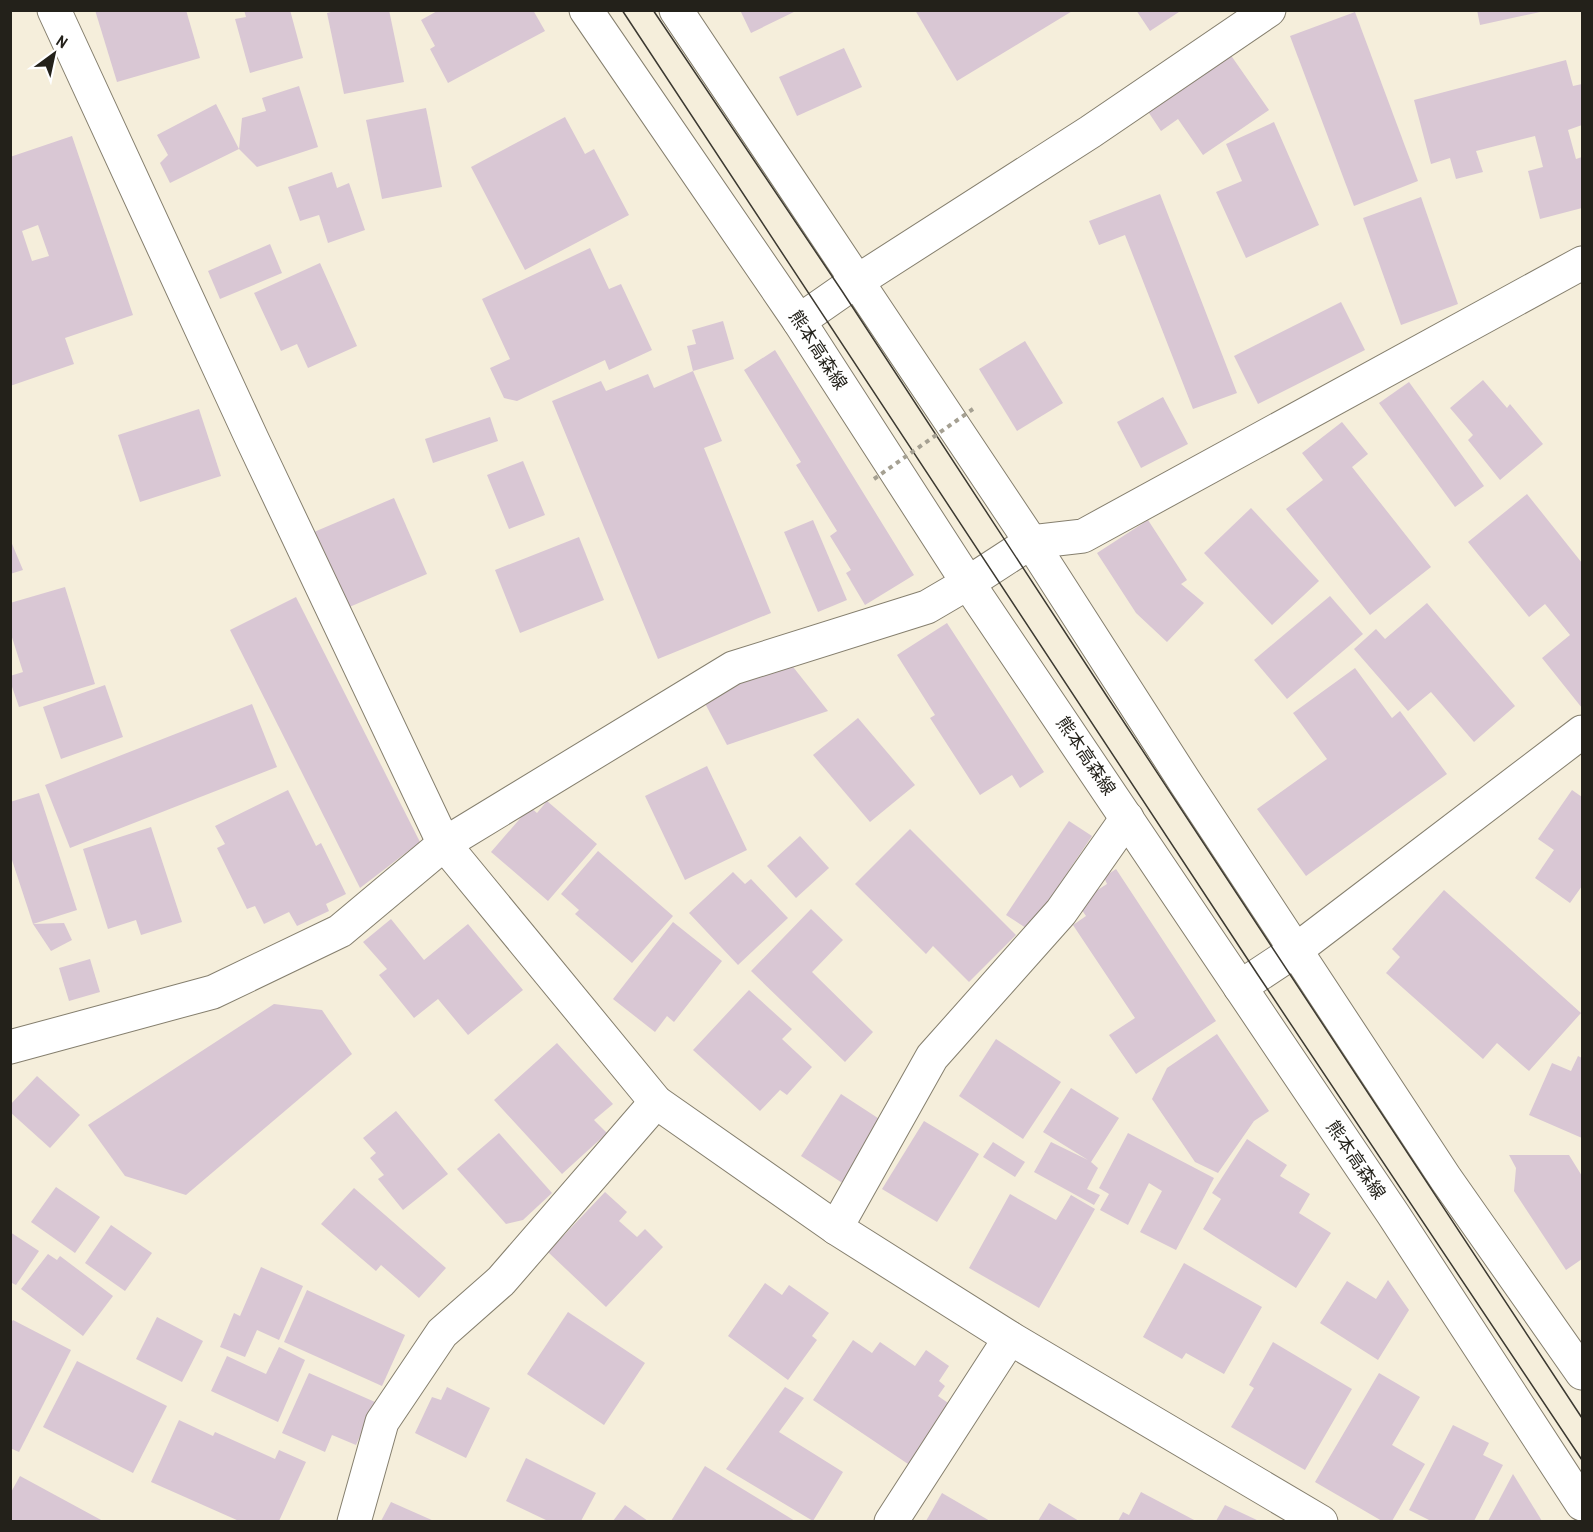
<svg xmlns="http://www.w3.org/2000/svg" width="1593" height="1532" font-family="'Archivo Narrow','Noto Sans JP',sans-serif">
	<style>
		.building { fill: #d9c7d4; fill-rule: evenodd }
		.lines { fill: none; stroke-linecap: round; stroke-linejoin: round }
		.minor-casing { stroke: #857f6e; stroke-width: 35 }
		.major-casing { stroke: #857f6e; stroke-width: 35 }
		.minor { stroke: #fff; stroke-width: 33 }
		.major { stroke: #fff; stroke-width: 33 }
		.tram { stroke: #3c3931; stroke-width: 1.5 }
		.path-bridge { stroke: #a5a092; stroke-width: 4; stroke-dasharray: 4.5 4.5; stroke-linecap: butt }
		.labels { text-anchor: middle; stroke-width: 4.5; stroke-linejoin: round; paint-order: stroke }
		.street-label { font-size: 18px; fill: #23211a; stroke: #fff }
	</style>
	<rect width="100%" height="100%" fill="#f5eedb"/>
	<g class="building">
		<path d="M95,10H186L200,58L117,82Z"/>
		<path d="M244,10H290L303,58L250,73L235,19L246,17Z"/>
		<path d="M339,10H389L404,82L344,94L327,13Z"/>
		<path d="M439,10H458L459,12L462,10H533L545,31L448,83L430,49L435,46L421,20Z"/>
		<path d="M740,10H798L751,33Z"/>
		<path d="M915,10H1074L957,81Z"/>
		<path d="M1136,10H1182L1150,31Z"/>
		<path d="M1477,10H1545V11L1480,25Z"/>
		<path d="M1355,12L1418,181L1354,206L1290,36Z"/>
		<path d="M844,48L862,87L797,116L779,77Z"/>
		<path d="M1230,54L1269,110L1203,155L1178,119L1161,131L1147,110Z"/>
		<path d="M1566,60L1573,86L1582,84V125L1568,130L1576,159L1582,157V208L1540,219L1528,171L1543,167L1535,136L1476,151L1483,172L1456,179L1450,158L1431,164L1414,100Z"/>
		<path d="M299,86L318,147L257,167L239,149L242,118L266,111L262,98Z"/>
		<path d="M216,104L239,149L170,183L160,163L168,155L157,135Z"/>
		<path d="M426,108L442,187L382,199L366,120Z"/>
		<path d="M565,117L585,154L594,149L629,215L525,270L471,167Z"/>
		<path d="M1274,122L1319,225L1246,258L1216,192L1242,181L1226,144Z"/>
		<path d="M72,136L133,315L65,338L74,364L10,386V157ZM38,225L49,256L32,261L22,231Z"/>
		<path d="M332,172L337,188L349,183L365,230L328,243L319,215L300,221L288,187Z"/>
		<path d="M1160,194L1237,393L1193,409L1125,235L1099,245L1089,221Z"/>
		<path d="M1421,197L1458,304L1401,325L1363,218Z"/>
		<path d="M270,244L282,273L220,299L208,271Z"/>
		<path d="M590,248L609,289L621,284L652,350L609,370L605,360L517,401L504,398L490,368L510,359L482,299Z"/>
		<path d="M320,263L357,346L308,368L297,344L281,351L254,293Z"/>
		<path d="M1341,302L1365,350L1258,404L1234,356Z"/>
		<path d="M723,321L734,359L693,371L687,346L696,344L692,330Z"/>
		<path d="M1025,341L1063,403L1017,431L979,369Z"/>
		<path d="M775,350L914,575L865,605L846,573L851,570L830,536L837,531L796,465L801,462L744,370Z"/>
		<path d="M693,371L722,441L704,448L771,613L658,659L552,401L601,381L606,391L648,374L654,388Z"/>
		<path d="M1483,380L1507,408L1510,404L1543,444L1500,480L1468,440L1473,435L1450,408Z"/>
		<path d="M1409,382L1484,486L1455,507L1379,403Z"/>
		<path d="M1163,397L1188,444L1141,468L1117,422Z"/>
		<path d="M199,409L221,476L140,502L118,435Z"/>
		<path d="M490,417L498,441L433,463L425,439Z"/>
		<path d="M1342,422L1368,454L1352,467L1431,567L1370,615L1286,509L1323,480L1302,453Z"/>
		<path d="M523,461L545,515L509,529L487,475Z"/>
		<path d="M1527,494L1582,563V708L1542,658L1570,635L1545,604L1529,617L1468,542Z"/>
		<path d="M394,498L427,574L347,608L314,532Z"/>
		<path d="M1251,508L1319,581L1272,625L1204,553Z"/>
		<path d="M813,520L847,600L818,612L784,532Z"/>
		<path d="M1148,520L1187,580L1181,584L1204,603L1167,642L1136,613L1097,553Z"/>
		<path d="M579,537L604,600L520,633L495,570Z"/>
		<path d="M10,539L23,570L10,574Z"/>
		<path d="M65,587L95,684L19,707L10,681V676L23,672L10,631V603Z"/>
		<path d="M1330,596L1363,634L1287,699L1254,660Z"/>
		<path d="M296,597L420,842L360,888L230,630Z"/>
		<path d="M1427,603L1515,706L1474,742L1431,692L1408,711L1354,649L1376,629L1385,639Z"/>
		<path d="M947,623L1044,772L1020,788L1012,775L980,795L930,718L935,715L897,655Z"/>
		<path d="M790,663L828,711L727,745L700,694Z"/>
		<path d="M1355,668L1392,718L1400,711L1447,774L1306,876L1257,809L1327,759L1293,713Z"/>
		<path d="M105,685L123,737L61,759L43,707Z"/>
		<path d="M252,704L277,767L70,848L45,785Z"/>
		<path d="M858,718L915,785L870,822L813,755Z"/>
		<path d="M707,766L747,850L685,880L645,796Z"/>
		<path d="M288,790L316,846L321,843L346,894L326,904L329,911L297,926L289,912L264,924L255,906L247,909L217,848L225,844L215,826Z"/>
		<path d="M1572,790L1582,797V886L1570,903L1535,878L1554,850L1538,839Z"/>
		<path d="M39,793L77,910L33,924L10,854V802Z"/>
		<path d="M547,801L597,844L548,901L491,852L530,807L537,813Z"/>
		<path d="M1069,821L1092,836L1029,930L1006,915Z"/>
		<path d="M151,827L182,922L141,935L136,920L108,929L83,849Z"/>
		<path d="M910,829L1016,935L969,982L933,946L926,954L855,884Z"/>
		<path d="M800,836L829,868L796,898L767,866Z"/>
		<path d="M598,851L673,916L632,963L575,914L579,910L561,894Z"/>
		<path d="M1116,869L1216,1021L1136,1074L1109,1035L1135,1018L1073,925L1086,916L1077,903L1107,884L1104,877Z"/>
		<path d="M733,872L745,884L751,879L788,918L738,965L689,913Z"/>
		<path d="M1444,890L1581,1013L1529,1071L1497,1043L1483,1059L1386,973L1400,957L1392,949Z"/>
		<path d="M811,909L843,940L812,972L873,1032L845,1062L751,971Z"/>
		<path d="M391,919L424,960L468,924L523,990L468,1035L438,999L414,1018L379,975L387,969L363,942Z"/>
		<path d="M673,922L722,961L674,1022L667,1016L655,1032L613,999Z"/>
		<path d="M64,923L72,940L51,951L33,924Z"/>
		<path d="M90,959L100,992L69,1001L59,968Z"/>
		<path d="M749,990L792,1029L782,1039L812,1067L787,1095L780,1090L760,1111L693,1050Z"/>
		<path d="M274,1004L322,1010L352,1054L186,1195L125,1176L88,1125Z"/>
		<path d="M1217,1034L1269,1111L1254,1121L1218,1173L1195,1162L1152,1099L1167,1068Z"/>
		<path d="M996,1039L1061,1082L1023,1139L959,1096Z"/>
		<path d="M557,1043L613,1104L594,1120L607,1133L562,1174L494,1100Z"/>
		<path d="M1578,1056L1582,1058V1138L1529,1115L1552,1063L1571,1071Z"/>
		<path d="M37,1076L80,1115L50,1148L10,1112V1105Z"/>
		<path d="M1071,1088L1119,1118L1091,1162L1098,1168L1087,1189L1100,1195L1094,1205L1034,1172L1051,1142L1088,1160L1043,1132Z"/>
		<path d="M841,1094L887,1124L847,1186L801,1156Z"/>
		<path d="M396,1111L448,1174L403,1210L378,1179L384,1175L370,1158L376,1153L363,1138Z"/>
		<path d="M924,1121L979,1154L937,1222L882,1189Z"/>
		<path d="M499,1133L552,1193L523,1220L506,1224L457,1169Z"/>
		<path d="M1128,1133L1214,1178L1176,1250L1140,1232L1162,1191L1149,1183L1128,1225L1100,1210L1109,1194L1099,1188Z"/>
		<path d="M1247,1139L1287,1165L1280,1176L1310,1194L1299,1213L1331,1233L1296,1288L1203,1229L1221,1199L1212,1193Z"/>
		<path d="M993,1142L1025,1162L1015,1177L983,1157Z"/>
		<path d="M1509,1155H1569L1582,1176V1259L1566,1270L1514,1191L1516,1168Z"/>
		<path d="M56,1187L100,1217L75,1253L31,1222Z"/>
		<path d="M354,1188L446,1268L419,1298L381,1265L376,1271L321,1224Z"/>
		<path d="M605,1192L627,1212L619,1221L637,1237L645,1229L663,1247L606,1307L548,1252Z"/>
		<path d="M1010,1194L1056,1220L1071,1195L1095,1209L1039,1308L969,1268Z"/>
		<path d="M111,1225L152,1253L125,1291L85,1263Z"/>
		<path d="M10,1232L39,1251L16,1285L10,1282Z"/>
		<path d="M48,1254L57,1260L60,1256L113,1296L83,1336L21,1289Z"/>
		<path d="M1184,1263L1262,1307L1224,1374L1186,1353L1182,1359L1143,1337Z"/>
		<path d="M261,1267L303,1286L279,1340L257,1330L245,1357L220,1347L234,1313L240,1316Z"/>
		<path d="M1388,1280L1409,1310L1378,1360L1320,1323L1347,1281L1376,1299Z"/>
		<path d="M765,1283L782,1295L789,1285L829,1313L812,1336L817,1340L788,1380L728,1336Z"/>
		<path d="M307,1290L405,1335L382,1386L284,1342Z"/>
		<path d="M568,1312L645,1363L604,1425L527,1374Z"/>
		<path d="M157,1317L203,1341L182,1382L136,1359Z"/>
		<path d="M13,1320L71,1350L19,1452L10,1448V1324Z"/>
		<path d="M853,1340L872,1353L880,1342L915,1366L926,1350L949,1366L939,1381L945,1386L938,1396L951,1405L911,1466L813,1400Z"/>
		<path d="M1273,1342L1352,1389L1305,1470L1231,1427L1254,1388L1249,1385Z"/>
		<path d="M279,1347L305,1360L278,1422L211,1391L227,1356L266,1374Z"/>
		<path d="M77,1361L167,1406L133,1473L43,1427Z"/>
		<path d="M309,1373L375,1402L356,1445L332,1435L325,1452L282,1433Z"/>
		<path d="M1379,1373L1420,1397L1392,1445L1425,1464L1392,1521H1382L1315,1482Z"/>
		<path d="M447,1387L490,1408L466,1458L415,1433L432,1397L441,1400Z"/>
		<path d="M785,1387L804,1398L779,1432L843,1472L813,1521L726,1469Z"/>
		<path d="M179,1420L213,1436L215,1432L275,1459L279,1450L306,1462L279,1521H239L151,1482Z"/>
		<path d="M1453,1425L1489,1443L1483,1455L1503,1465L1474,1521H1431L1409,1510Z"/>
		<path d="M526,1458L596,1493L581,1521H548L506,1501Z"/>
		<path d="M705,1466L795,1521H671Z"/>
		<path d="M1513,1474L1542,1521H1488Z"/>
		<path d="M20,1476L103,1521H10V1494Z"/>
		<path d="M1141,1492L1196,1521H1118L1123,1512L1129,1515Z"/>
		<path d="M942,1493L990,1521H926Z"/>
		<path d="M391,1502L434,1521H381Z"/>
		<path d="M1049,1503L1079,1521H1038Z"/>
		<path d="M625,1505L648,1521H613Z"/>
		<path d="M1225,1505L1259,1521H1216Z"/>
	</g>
	<g class="lines">
		<defs>
			<g id="minor">
				<path d="M54,10L252,439L444,844L656,1102L836,1228L1010,1338L1321,1522"/>
				<path d="M799,321L842,291L1090,132L1269,10"/>
				<path d="M1240,987L1296,950L1582,732"/>
				<path d="M10,1047L213,992L340,931L444,844L733,668L927,607L968,583L1031,542L1083,536L1582,263"/>
				<path d="M836,1228L932,1057L1061,912L1127,818"/>
				<path d="M354,1522L382,1422L442,1333L501,1281L656,1102"/>
				<path d="M891,1522L1010,1338"/>
			</g>
			<g id="major">
				<path d="M586,10L799,321L968,583L1393,1214L1582,1504"/>
				<path d="M676,10L1031,542L1185,782L1446,1179L1582,1373"/>
			</g>
		</defs>
		<use href="#minor" class="minor-casing"/>
		<use href="#major" class="major-casing"/>
		<use href="#minor" class="minor"/>
		<use href="#major" class="major"/>
		<g class="tram">
			<path d="M622,10L1258,975L1582,1460"/>
			<path d="M653,10L842,291L1110,701L1582,1418"/>
		</g>
		<path class="path-bridge" d="M874,479L973,409"/>
	</g>
	<g class="labels">
		<g class="street-label">
			<text transform="translate(818 350) rotate(57)" y="6">熊本高森線</text>
			<text transform="translate(1086 756) rotate(56)" y="6">熊本高森線</text>
			<text transform="translate(1356 1160) rotate(56)" y="6">熊本高森線</text>
		</g>
	</g>
	<rect width="1593" height="1532" fill="none" stroke="#23211a" stroke-width="24"/>
	<g transform="translate(54 54) rotate(33)" stroke="#ffffff" stroke-width="4.5" paint-order="stroke">
	<path d="M0-4.5L10 22L0 15L-10 22Z" fill="#23211a"/>
	<text y="-9" font-size="16" font-weight="bold" text-anchor="middle" fill="#23211a">N</text>
	</g>
</svg>
